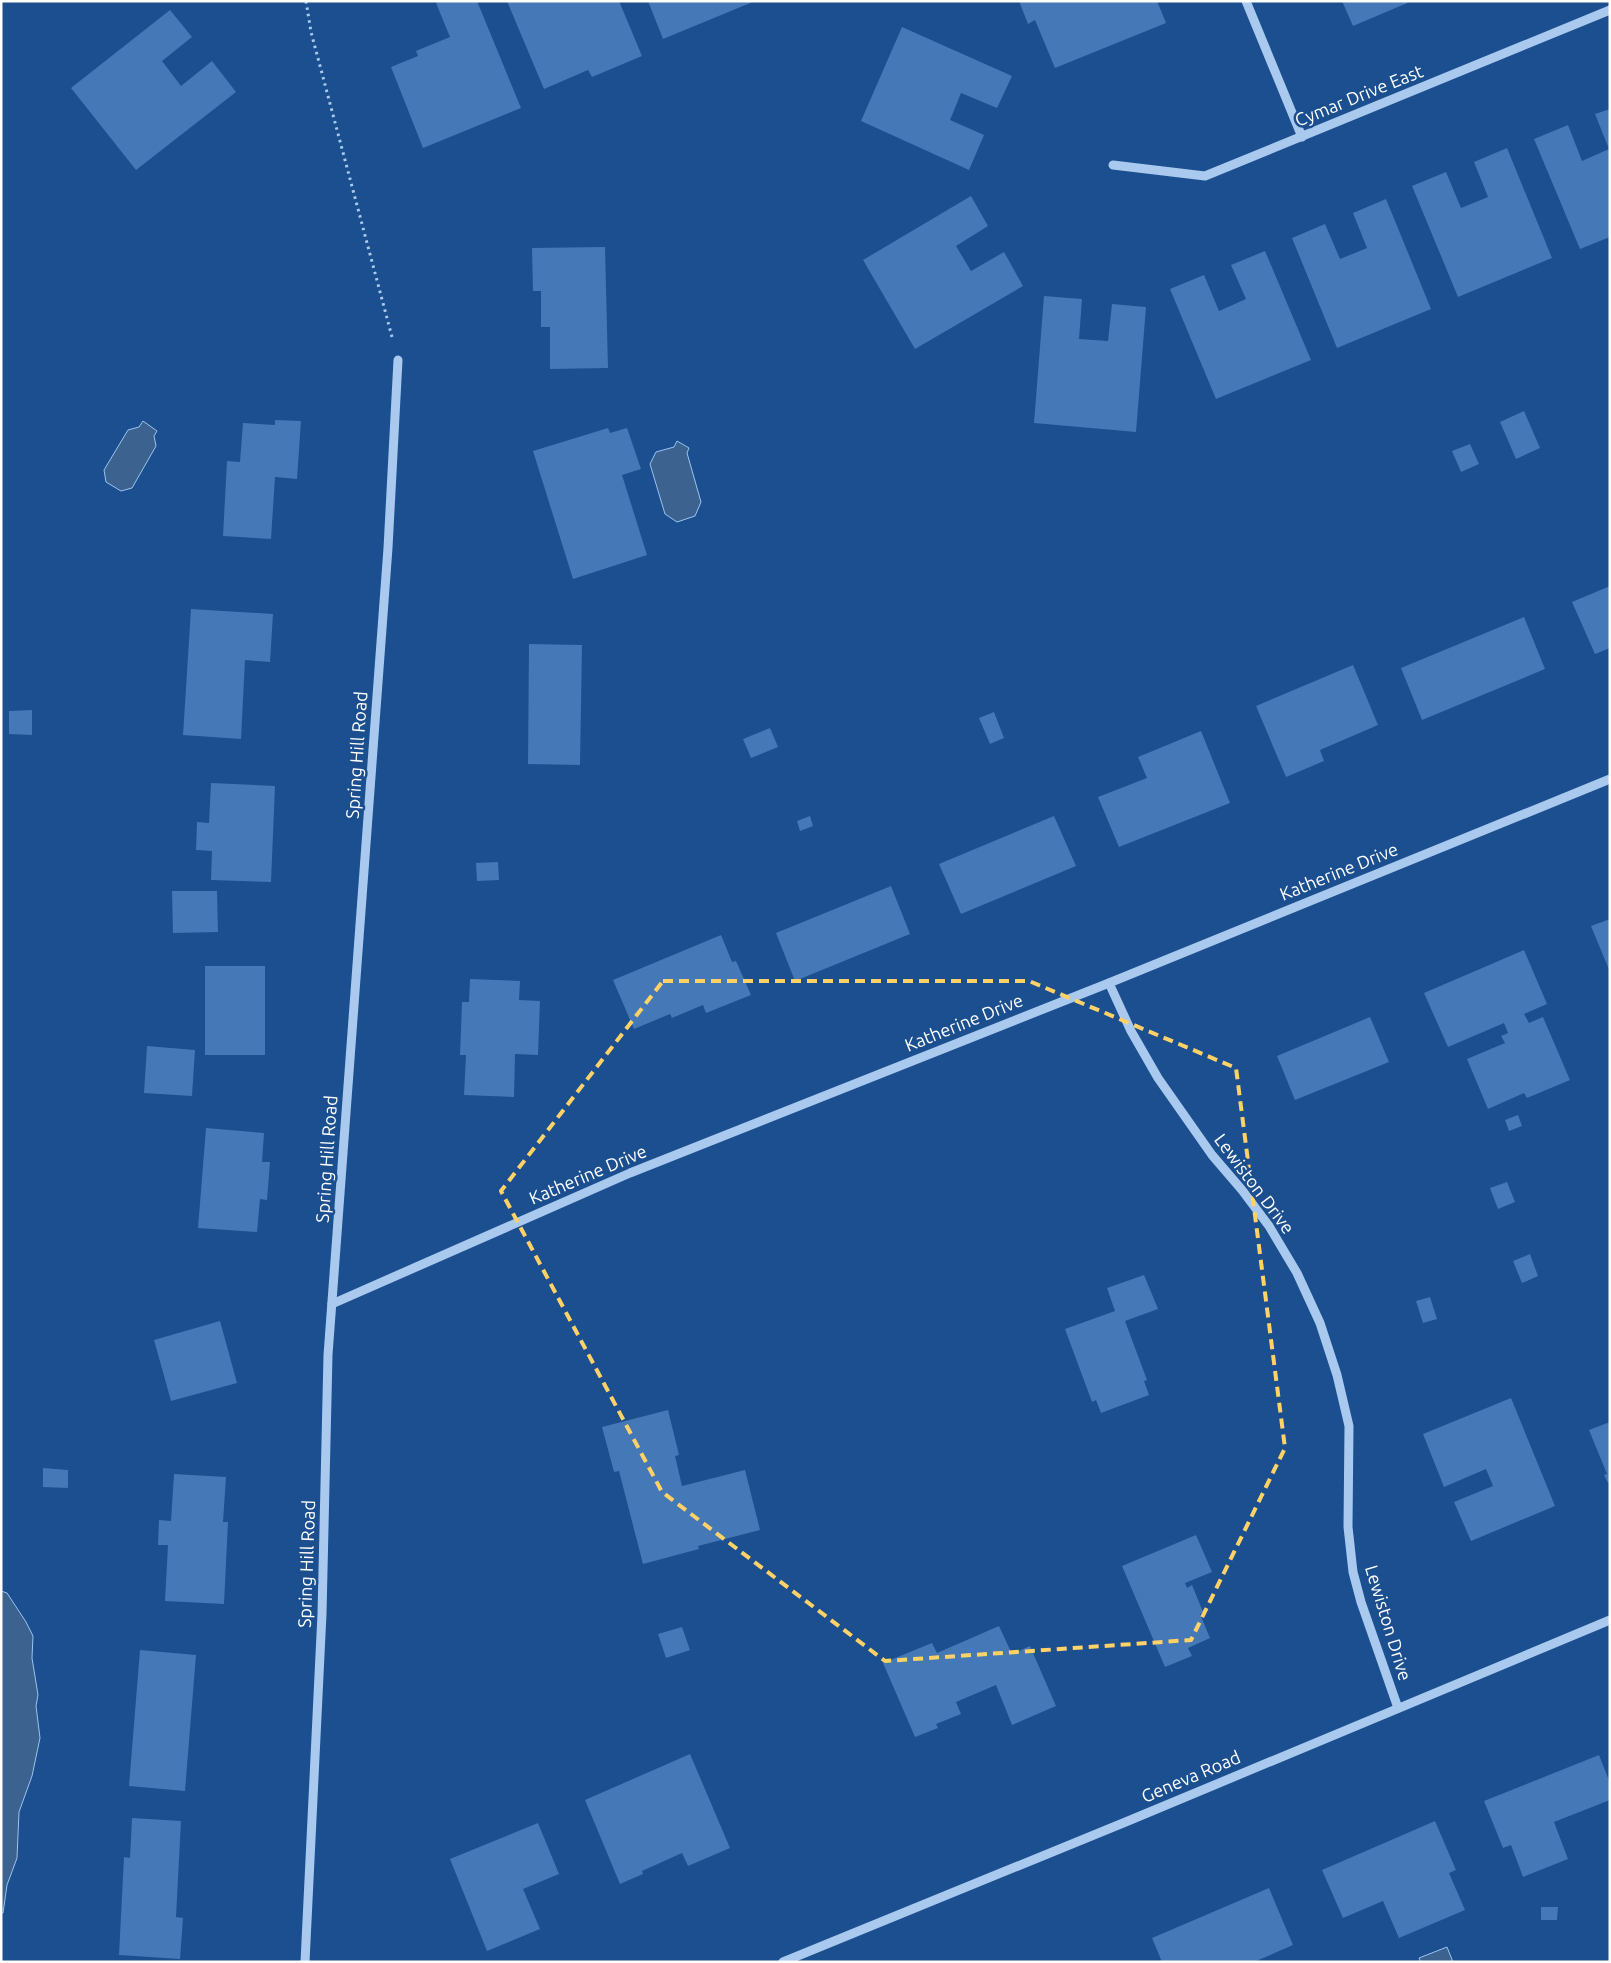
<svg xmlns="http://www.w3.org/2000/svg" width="1611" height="1963" font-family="Ubuntu,sans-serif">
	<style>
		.water { fill: #3c6290; stroke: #9cc4f0 }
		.building { fill: #4478b7 }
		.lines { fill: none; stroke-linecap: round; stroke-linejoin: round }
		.path { stroke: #a9c9ee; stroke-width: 3; stroke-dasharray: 2.5 4; stroke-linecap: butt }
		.minor { stroke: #a9c9ee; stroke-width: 9 }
		.marked { fill: none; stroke: #ffd166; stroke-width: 4; stroke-dasharray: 10 6; stroke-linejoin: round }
		.labels { text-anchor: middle; stroke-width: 5; stroke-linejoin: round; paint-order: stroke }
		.street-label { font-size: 18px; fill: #fff; stroke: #1b4f8f }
	</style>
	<rect width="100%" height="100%" fill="#1b4f8f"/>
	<g class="water">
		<path d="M143,421L157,431L154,436L156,446L132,488L121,491L106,482L104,470L128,430L139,427Z"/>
		<path d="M677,441L689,448L687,453L701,502L695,516L677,522L665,514L650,464L656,452L674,447Z"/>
		<path d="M1,1591L7,1593L26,1622L33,1636L32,1658L38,1695L36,1706L40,1738L32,1776L19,1812L17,1858L7,1885L3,1913H1Z"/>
		<path d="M1447,1947L1453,1962H1421L1419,1958Z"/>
	</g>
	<g class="building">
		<path d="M440,1H477L521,108L423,148L391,67L418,56L416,51L450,37L436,3Z"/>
		<path d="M507,1H619L642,56L592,77L588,70L544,89Z"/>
		<path d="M648,1H755L663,39Z"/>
		<path d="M1019,1H1157L1166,23L1055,68L1035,20L1028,24Z"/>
		<path d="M1342,1H1412L1353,26Z"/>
		<path d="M170,10L192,37L162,61L181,86L212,61L236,92L136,170L71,88Z"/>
		<path d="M902,27L1012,76L997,108L961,93L950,120L984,135L969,170L861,121Z"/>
		<path d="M1610,109V237L1580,249L1534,139L1568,125L1582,161L1609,149L1595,114Z"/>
		<path d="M1507,148L1552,258L1458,297L1412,186L1446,172L1461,208L1488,197L1474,162Z"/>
		<path d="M971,196L988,226L956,246L971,271L1004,252L1023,286L915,349L863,260Z"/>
		<path d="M1386,199L1431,309L1337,348L1292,238L1325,224L1340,259L1367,248L1353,213Z"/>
		<path d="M605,247L608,368L550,369V327H541V291H533L532,248Z"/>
		<path d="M1265,251L1311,360L1216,399L1170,289L1204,275L1219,311L1246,299L1231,265Z"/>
		<path d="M1044,296L1082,299L1079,339L1108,341L1112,304L1146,307L1136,432L1034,423Z"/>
		<path d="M1524,411L1540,448L1516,459L1500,422Z"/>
		<path d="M275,420L301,421L297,479L275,477L271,539L223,536L227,461L240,462L243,423L275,425Z"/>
		<path d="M608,428L610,433L627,428L641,469L622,475L647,555L573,579L533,451Z"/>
		<path d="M1470,444L1479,464L1461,472L1452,451Z"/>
		<path d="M1610,586V648L1595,654L1572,602Z"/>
		<path d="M191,609L273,614L270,662L245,660L241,739L183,735Z"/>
		<path d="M1524,617L1545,669L1422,720L1401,668Z"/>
		<path d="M529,644L582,645L580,765L528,764Z"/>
		<path d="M1353,665L1378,725L1320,750L1324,761L1286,777L1256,706Z"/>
		<path d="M32,710V735L9,734V711Z"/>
		<path d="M994,712L1004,738L990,744L979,718Z"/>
		<path d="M770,728L778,747L751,758L743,739Z"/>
		<path d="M1201,731L1230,803L1119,847L1098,797L1147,778L1138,757Z"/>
		<path d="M211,783L275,786L271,882L211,880L212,851L196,850L197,822L209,823Z"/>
		<path d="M810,816L813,826L800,831L797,821Z"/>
		<path d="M1054,816L1076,866L961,914L939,864Z"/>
		<path d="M498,862L499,880L477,881L476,863Z"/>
		<path d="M891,886L910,934L795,981L776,933Z"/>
		<path d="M172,891H217L218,932L173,933Z"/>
		<path d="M1610,919V972L1591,926Z"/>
		<path d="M721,935L732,962L736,961L751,995L706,1013L703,1005L672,1018L670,1014L634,1029L613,980Z"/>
		<path d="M1524,950L1547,1004L1524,1014L1529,1023L1543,1017L1570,1080L1527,1098L1524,1093L1488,1109L1467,1059L1505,1043L1501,1036L1508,1033L1504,1023L1448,1047L1424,993Z"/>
		<rect x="205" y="966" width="60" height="89"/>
		<path d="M470,979L520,981L519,1000L540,1001L538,1055L515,1054L514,1097L464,1095L466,1055H460L462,1002H469Z"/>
		<path d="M1370,1017L1389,1062L1295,1100L1277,1056Z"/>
		<path d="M147,1046L195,1050L192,1096L144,1093Z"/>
		<path d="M1518,1115L1522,1126L1509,1131L1505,1120Z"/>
		<path d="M206,1128L264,1133L262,1162H270L267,1200L260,1199L257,1232L198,1228Z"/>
		<path d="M1507,1182L1515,1202L1498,1209L1490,1188Z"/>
		<path d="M1530,1254L1538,1276L1522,1283L1513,1261Z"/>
		<path d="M1144,1275L1158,1309L1125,1321L1147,1380L1144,1381L1149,1395L1101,1413L1096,1400L1092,1402L1065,1329L1115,1311L1107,1288Z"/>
		<path d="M1430,1297L1437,1319L1423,1323L1416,1301Z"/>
		<path d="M220,1321L237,1383L171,1401L154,1340Z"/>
		<path d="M1511,1398L1555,1506L1471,1541L1454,1502L1493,1486L1486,1469L1444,1487L1423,1434Z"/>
		<path d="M668,1410L679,1455L675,1456L682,1486L745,1470L760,1530L698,1546L699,1549L643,1564L619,1471L614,1472L602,1427Z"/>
		<path d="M1610,1422V1483H1608L1604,1475L1607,1474L1589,1430Z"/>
		<path d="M43,1468L68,1470V1488L43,1487Z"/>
		<path d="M174,1474L226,1477L223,1522H228L224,1604L165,1601L168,1545H158L159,1520L171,1521Z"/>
		<path d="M1196,1535L1212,1572L1185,1583L1187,1588L1192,1585L1203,1612L1200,1614L1210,1638L1188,1648L1192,1656L1165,1667L1122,1566Z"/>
		<path d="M999,1626L1012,1654L1030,1646L1056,1706L1012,1725L996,1685L956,1702L961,1714L936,1724L938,1728L915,1737L883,1663L932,1643L937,1653Z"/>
		<path d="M682,1627L690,1650L666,1658L658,1634Z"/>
		<path d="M140,1650L196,1655L185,1791L129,1786Z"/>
		<path d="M690,1754L730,1848L688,1866L682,1853L642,1871L643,1874L620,1884L585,1800Z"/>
		<path d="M1599,1755L1610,1783V1800L1554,1822L1568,1859L1523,1877L1511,1845L1503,1848L1484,1801Z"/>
		<path d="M132,1818L181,1821L176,1917L183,1918L180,1959L119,1955L124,1857L130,1858Z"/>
		<path d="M1435,1821L1456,1870L1449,1873L1465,1910L1399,1938L1383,1901L1343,1918L1322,1870Z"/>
		<path d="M538,1823L559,1874L523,1889L540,1929L487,1951L450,1859Z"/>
		<path d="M1269,1888L1293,1945L1254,1962H1162L1152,1938Z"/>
		<path d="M1541,1907H1558L1557,1920H1541Z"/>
	</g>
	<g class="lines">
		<path class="path" d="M306,1L311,32L392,337"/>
		<g class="minor">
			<path d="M1246,1L1302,137"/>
			<path d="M1113,165L1205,176L1610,10"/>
			<path d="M1109,983L1131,1031L1158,1078L1212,1155L1242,1190L1269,1226L1297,1273L1320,1323L1337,1375L1349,1426L1348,1527L1353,1572L1361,1602L1398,1708"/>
			<path d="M332,1304L630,1173L1109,983L1610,779"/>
			<path d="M305,1962L322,1614L328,1355L388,548L398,360"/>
			<path d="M783,1962L1128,1821L1610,1620"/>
		</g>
	</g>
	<path class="marked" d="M663,981H1029L1236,1068L1285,1448L1191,1640L885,1661L662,1492L501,1191Z"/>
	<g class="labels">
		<g class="street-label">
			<text transform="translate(1359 96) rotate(-22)" y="6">Cymar Drive East</text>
			<text transform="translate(357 755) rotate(-86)" y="6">Spring Hill Road</text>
			<text transform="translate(1339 872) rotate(-22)" y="6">Katherine Drive</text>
			<text transform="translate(964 1023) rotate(-22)" y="6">Katherine Drive</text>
			<text transform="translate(327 1159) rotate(-86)" y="6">Spring Hill Road</text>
			<text transform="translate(588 1175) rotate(-23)" y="6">Katherine Drive</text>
			<text transform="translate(1254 1184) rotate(53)" y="6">Lewiston Drive</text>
			<text transform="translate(307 1564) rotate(-88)" y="6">Spring Hill Road</text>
			<text transform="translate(1388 1623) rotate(73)" y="6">Lewiston Drive</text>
			<text transform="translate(1191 1777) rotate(-23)" y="6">Geneva Road</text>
		</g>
	</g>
	<rect width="1611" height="1963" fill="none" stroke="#ffffff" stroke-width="5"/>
</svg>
